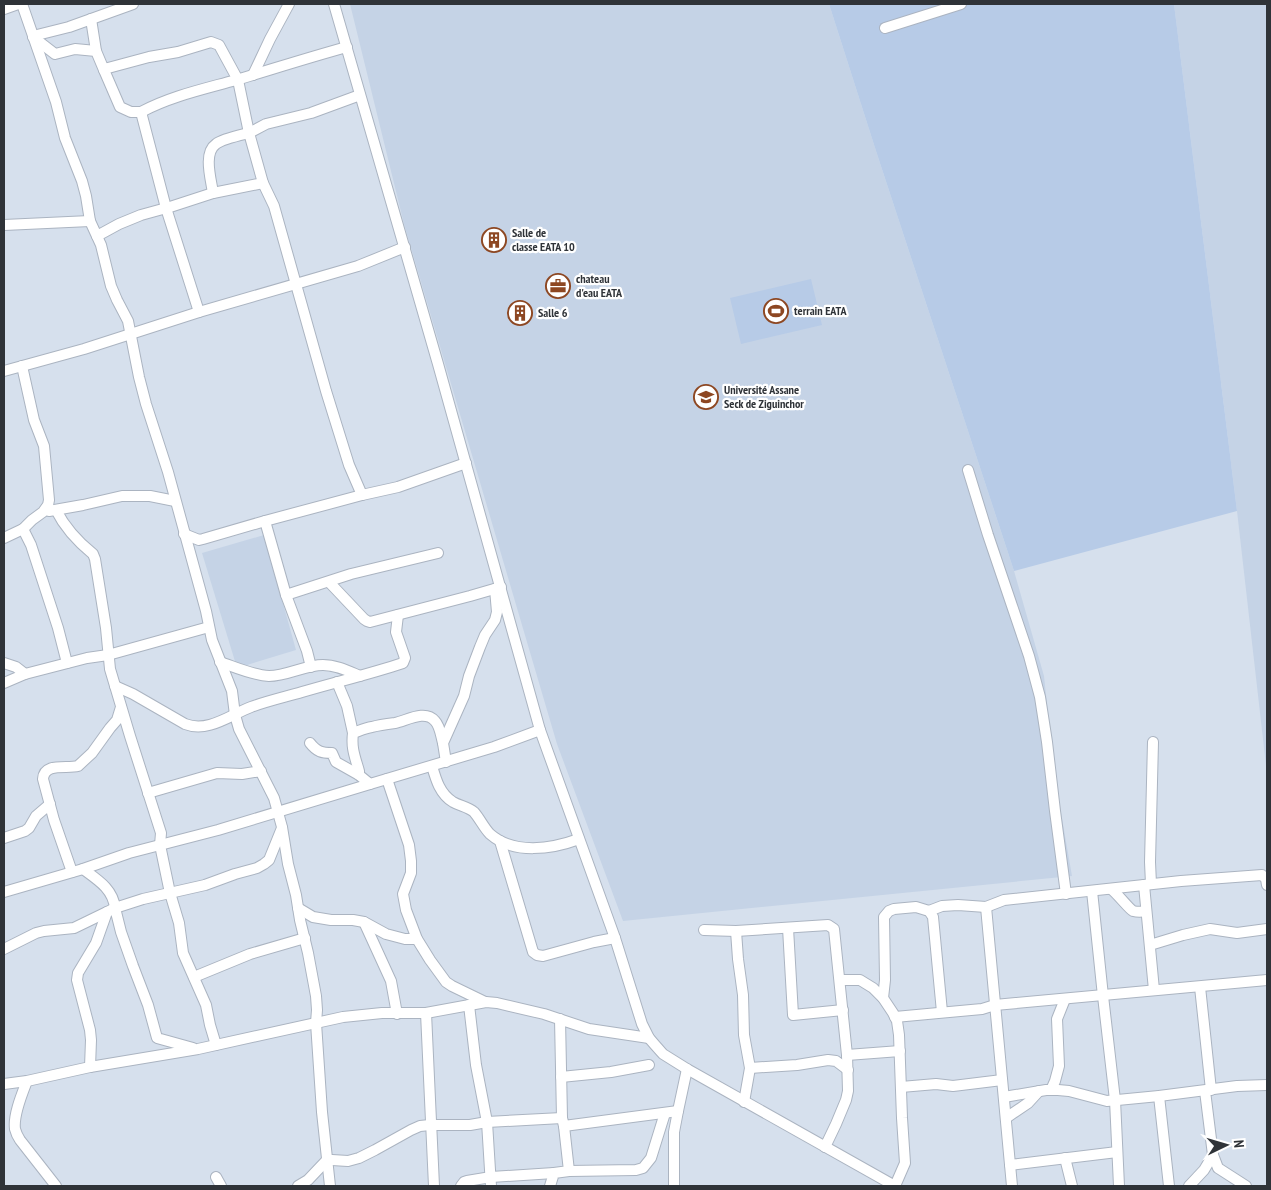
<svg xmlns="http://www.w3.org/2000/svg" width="1271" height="1190" font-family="'PT Sans Narrow',sans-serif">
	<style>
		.built { fill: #c5d3e6 }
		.green { fill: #b7cbe7 }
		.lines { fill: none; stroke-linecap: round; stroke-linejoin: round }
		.minor-casing { stroke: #abb4c1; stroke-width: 12 }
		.minor { stroke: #fff; stroke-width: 10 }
		.labels { text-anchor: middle; stroke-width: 4.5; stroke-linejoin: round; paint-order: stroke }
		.poi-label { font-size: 12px; font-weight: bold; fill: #2f3338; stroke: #fff; text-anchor: start }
	</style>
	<rect width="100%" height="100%" fill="#d6e0ed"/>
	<g class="built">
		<path d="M350,4H829L876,151L1014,571L1044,676L1055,778L1072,876L623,921L557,744L404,224Z"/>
		<path d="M1174,4H1267V774L1237,511Z"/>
		<path d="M264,535L296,650L237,668L202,553Z"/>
	</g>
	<g class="green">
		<path d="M829,4H1174L1237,511L1014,571L876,151Z"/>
		<path d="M811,279L822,325L741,344L730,298Z"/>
	</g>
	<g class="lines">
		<defs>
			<g id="minor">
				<path d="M22,4L56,102L65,138L82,181L86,196L90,221L101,245L111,286L117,300L128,321L139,377L146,404L168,472L206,611L212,640L232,691L235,715L239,729L274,798L282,827L288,864L296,895L300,920L308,953L316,996L317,1010L316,1023L322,1112L330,1186"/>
				<path d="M334,4L438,364L540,730L615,938L642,1024L649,1038L655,1045L663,1054L687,1069L895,1186"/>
				<path d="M4,9L18,4"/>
				<path d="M91,19L96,51"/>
				<path d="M885,28L961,4"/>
				<path d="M33,36L69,27L133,4"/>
				<path d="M33,37L55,54L75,49L96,51L104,70L108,68L149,57L178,52L211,42L219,45L238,80L249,133C241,135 222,139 216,144C203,153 211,179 213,193"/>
				<path d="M104,70L120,107L131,112H141"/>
				<path d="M253,75L270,39L289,4"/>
				<path d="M360,95L311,113L266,124L249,133L263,183L274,206L326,391L349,465L362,495"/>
				<path d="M4,225L90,221"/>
				<path d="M97,236L119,224L141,215L170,207L213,193L263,183"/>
				<path d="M199,312L166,208L141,112C171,96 204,89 236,80C273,69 310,57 347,47"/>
				<path d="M4,371L84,349L199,312L358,266L405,247"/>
				<path d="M968,470L988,535L1029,656L1040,697L1047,742L1055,811L1066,894"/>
				<path d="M56,510C65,528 77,541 93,554L95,559L106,628L110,669L130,736L161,833L160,845L170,893L179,923L183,953L206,1005L210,1025L216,1045"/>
				<path d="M49,511L83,505L122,496H150L175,501"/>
				<path d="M265,521L286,595L307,651L311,667"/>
				<path d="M23,529L31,545L58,628L67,663"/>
				<path d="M184,534L199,540L203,539L265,521L362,495L398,487L466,463"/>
				<path d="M4,538L23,529L32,520L43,512L48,505L49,500L44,446L34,420L22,366"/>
				<path d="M329,582L364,619L367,621L370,622L470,596L501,587"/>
				<path d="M286,595L351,574L438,553"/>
				<path d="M220,662C235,667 252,675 269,676C287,676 305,665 323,665C336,665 348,671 360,676"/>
				<path d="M4,663L16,667L25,674"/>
				<path d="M337,682L347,706L353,733"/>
				<path d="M4,683L25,674L87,658L108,655L209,627"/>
				<path d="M115,686L133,694L185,724C208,733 230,715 251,707C267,701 285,697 302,692C336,682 370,674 403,663L405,658L396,632L398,615"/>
				<path d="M310,743C317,752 322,753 332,753L336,762L359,775L370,784L494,747L540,730"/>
				<path d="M446,762L443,743L464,696L469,676L480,647L485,635L495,620L497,612L495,589"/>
				<path d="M432,766C436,780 440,794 453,802C460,806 468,807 474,812C480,819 484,828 490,834C514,855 552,849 579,839"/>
				<path d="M359,775V771C355,757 351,748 353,733C359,731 365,728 372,727C379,725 387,724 395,723C406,721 425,709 435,721C440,726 441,736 443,743"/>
				<path d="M387,779L409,845L411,861V873L403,894L406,910L417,939L430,960L446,982L452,986L485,1002"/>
				<path d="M148,793L217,773L242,774L261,771"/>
				<path d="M4,838L25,831L29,828L36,816L50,804"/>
				<path d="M500,841L533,952L537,955L543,956L594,942L615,938"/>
				<path d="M83,869C98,880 113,889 115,908L143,899L205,885L235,874L257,868L264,864L269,860L282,828"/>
				<path d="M72,872L54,820L43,779C44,762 67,769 78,766L92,753L110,728L117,720L121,707"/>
				<path d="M1151,884L1150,862L1153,742"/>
				<path d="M1144,885L1154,990"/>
				<path d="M1111,889C1117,893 1129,909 1133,911C1137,912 1142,912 1146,911"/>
				<path d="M1092,891L1103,996L1115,1100L1119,1186"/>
				<path d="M4,892L83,869L129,853L218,830L370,784"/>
				<path d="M986,907L1012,1186"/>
				<path d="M298,908L313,917L331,920H353L364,922L386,934L405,939H417"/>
				<path d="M929,911L942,906L958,905L986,907L1004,900L1181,881L1262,875L1266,879L1267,885"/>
				<path d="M364,922L391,981L397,1014"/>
				<path d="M788,928L793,1015L843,1010"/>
				<path d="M704,930L736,931L828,925L834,929L847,1055L848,1091L846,1100L836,1124L825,1147"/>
				<path d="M736,931L738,959L743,995L744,1035L750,1068L744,1102"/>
				<path d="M1150,945L1183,935L1210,929L1237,933L1267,929"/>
				<path d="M4,949L36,933L44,931L74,928L107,912"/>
				<path d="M194,977L250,954L305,938"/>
				<path d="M840,980H860L873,988L883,998L893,1013L897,1021L899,1035L902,1118L905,1163L895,1186"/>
				<path d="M1200,987L1211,1090"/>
				<path d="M883,998L885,980L884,917L889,911L894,909L916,907L929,911L933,917L942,1012"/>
				<path d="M469,1005L476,1065L487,1122L491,1186"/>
				<path d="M426,1013L434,1186"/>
				<path d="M895,1017L982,1009L995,1005L1267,980"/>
				<path d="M560,1019L562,1118L564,1126L678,1111"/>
				<path d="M847,1055L900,1051"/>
				<path d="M90,1067L91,1040L90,1030L77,980L78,973L96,943L107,912L115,908L121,932L133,966L148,1005L157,1038L193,1048"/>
				<path d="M750,1068L797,1065L828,1060L836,1061L848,1070"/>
				<path d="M561,1077L611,1072L649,1065"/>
				<path d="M27,1081C22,1094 13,1115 15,1129C16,1133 18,1137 20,1140L56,1186"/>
				<path d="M4,1084L27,1081L90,1067L198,1049L343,1017L382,1013H426L486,1002L497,1003L544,1014L589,1029L649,1038"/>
				<path d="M901,1087L936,1084L953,1086L1002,1080"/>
				<path d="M1051,1090L1055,1081L1059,1066L1057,1019L1065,999"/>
				<path d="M1205,1091L1213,1155L1218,1168L1246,1186"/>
				<path d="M1159,1096L1169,1186"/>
				<path d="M1004,1097L1046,1090H1058L1069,1091L1107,1101L1159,1096L1237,1086L1267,1085"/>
				<path d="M1006,1118L1028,1103L1039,1091"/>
				<path d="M1065,1158L1072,1186"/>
				<path d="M1010,1165L1117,1152"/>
				<path d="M569,1171L636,1170L643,1168L651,1158L665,1113"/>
				<path d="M216,1177L221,1186"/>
				<path d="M298,1186L308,1180L327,1160H332L348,1161L359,1158L375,1150L411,1130L420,1126L430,1125H470L487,1122L562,1118"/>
				<path d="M461,1186L464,1182L467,1181L491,1177L554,1173"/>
				<path d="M550,1186L554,1173L569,1171L564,1126"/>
				<path d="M674,1186V1132L678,1111L687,1069"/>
				<path d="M1189,1186L1204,1170L1213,1155"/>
			</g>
		</defs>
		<use href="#minor" class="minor-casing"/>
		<use href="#minor" class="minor"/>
	</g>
	<defs>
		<symbol id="building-ring" viewBox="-11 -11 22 22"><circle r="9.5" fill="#fff" stroke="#8d4722" stroke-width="1.5"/><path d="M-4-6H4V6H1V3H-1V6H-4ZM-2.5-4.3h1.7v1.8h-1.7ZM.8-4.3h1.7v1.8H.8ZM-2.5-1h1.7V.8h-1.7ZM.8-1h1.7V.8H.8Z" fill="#8d4722"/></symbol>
		<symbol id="office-ring" viewBox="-11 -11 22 22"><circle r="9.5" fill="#fff" stroke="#8d4722" stroke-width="1.5"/><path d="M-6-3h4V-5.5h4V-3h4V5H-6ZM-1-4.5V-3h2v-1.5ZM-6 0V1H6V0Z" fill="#8d4722"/></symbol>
		<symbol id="stadium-ring" viewBox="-11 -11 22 22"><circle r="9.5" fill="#fff" stroke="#8d4722" stroke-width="1.5"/><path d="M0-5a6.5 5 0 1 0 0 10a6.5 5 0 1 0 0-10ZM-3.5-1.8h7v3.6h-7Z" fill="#8d4722"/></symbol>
		<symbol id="university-ring" viewBox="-11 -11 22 22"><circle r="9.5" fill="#fff" stroke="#8d4722" stroke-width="1.5"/><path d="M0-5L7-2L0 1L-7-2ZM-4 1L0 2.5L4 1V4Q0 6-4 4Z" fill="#8d4722"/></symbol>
	</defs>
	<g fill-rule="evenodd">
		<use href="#building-ring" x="480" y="226" width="28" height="28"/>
		<use href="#office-ring" x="544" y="272" width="28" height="28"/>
		<use href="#stadium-ring" x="762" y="297" width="28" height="28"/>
		<use href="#building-ring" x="506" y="299" width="28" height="28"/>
		<use href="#university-ring" x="692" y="383" width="28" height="28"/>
	</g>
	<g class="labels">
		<g class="poi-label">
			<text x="512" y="237">Salle de<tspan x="512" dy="14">classe EATA 10</tspan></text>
			<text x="576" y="283">chateau<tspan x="576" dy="14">d'eau EATA</tspan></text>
			<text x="794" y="315">terrain EATA</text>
			<text x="538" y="317">Salle 6</text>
			<text x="724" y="394">Université Assane<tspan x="724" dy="14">Seck de Ziguinchor</tspan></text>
		</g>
	</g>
	<rect width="1271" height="1190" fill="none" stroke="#2f3338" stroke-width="10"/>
	<g transform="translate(1226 1145) rotate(85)" stroke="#ffffff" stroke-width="4" paint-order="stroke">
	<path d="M0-4L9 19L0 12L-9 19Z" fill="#2f3338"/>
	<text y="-8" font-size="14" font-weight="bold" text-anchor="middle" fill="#2f3338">N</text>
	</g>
</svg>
